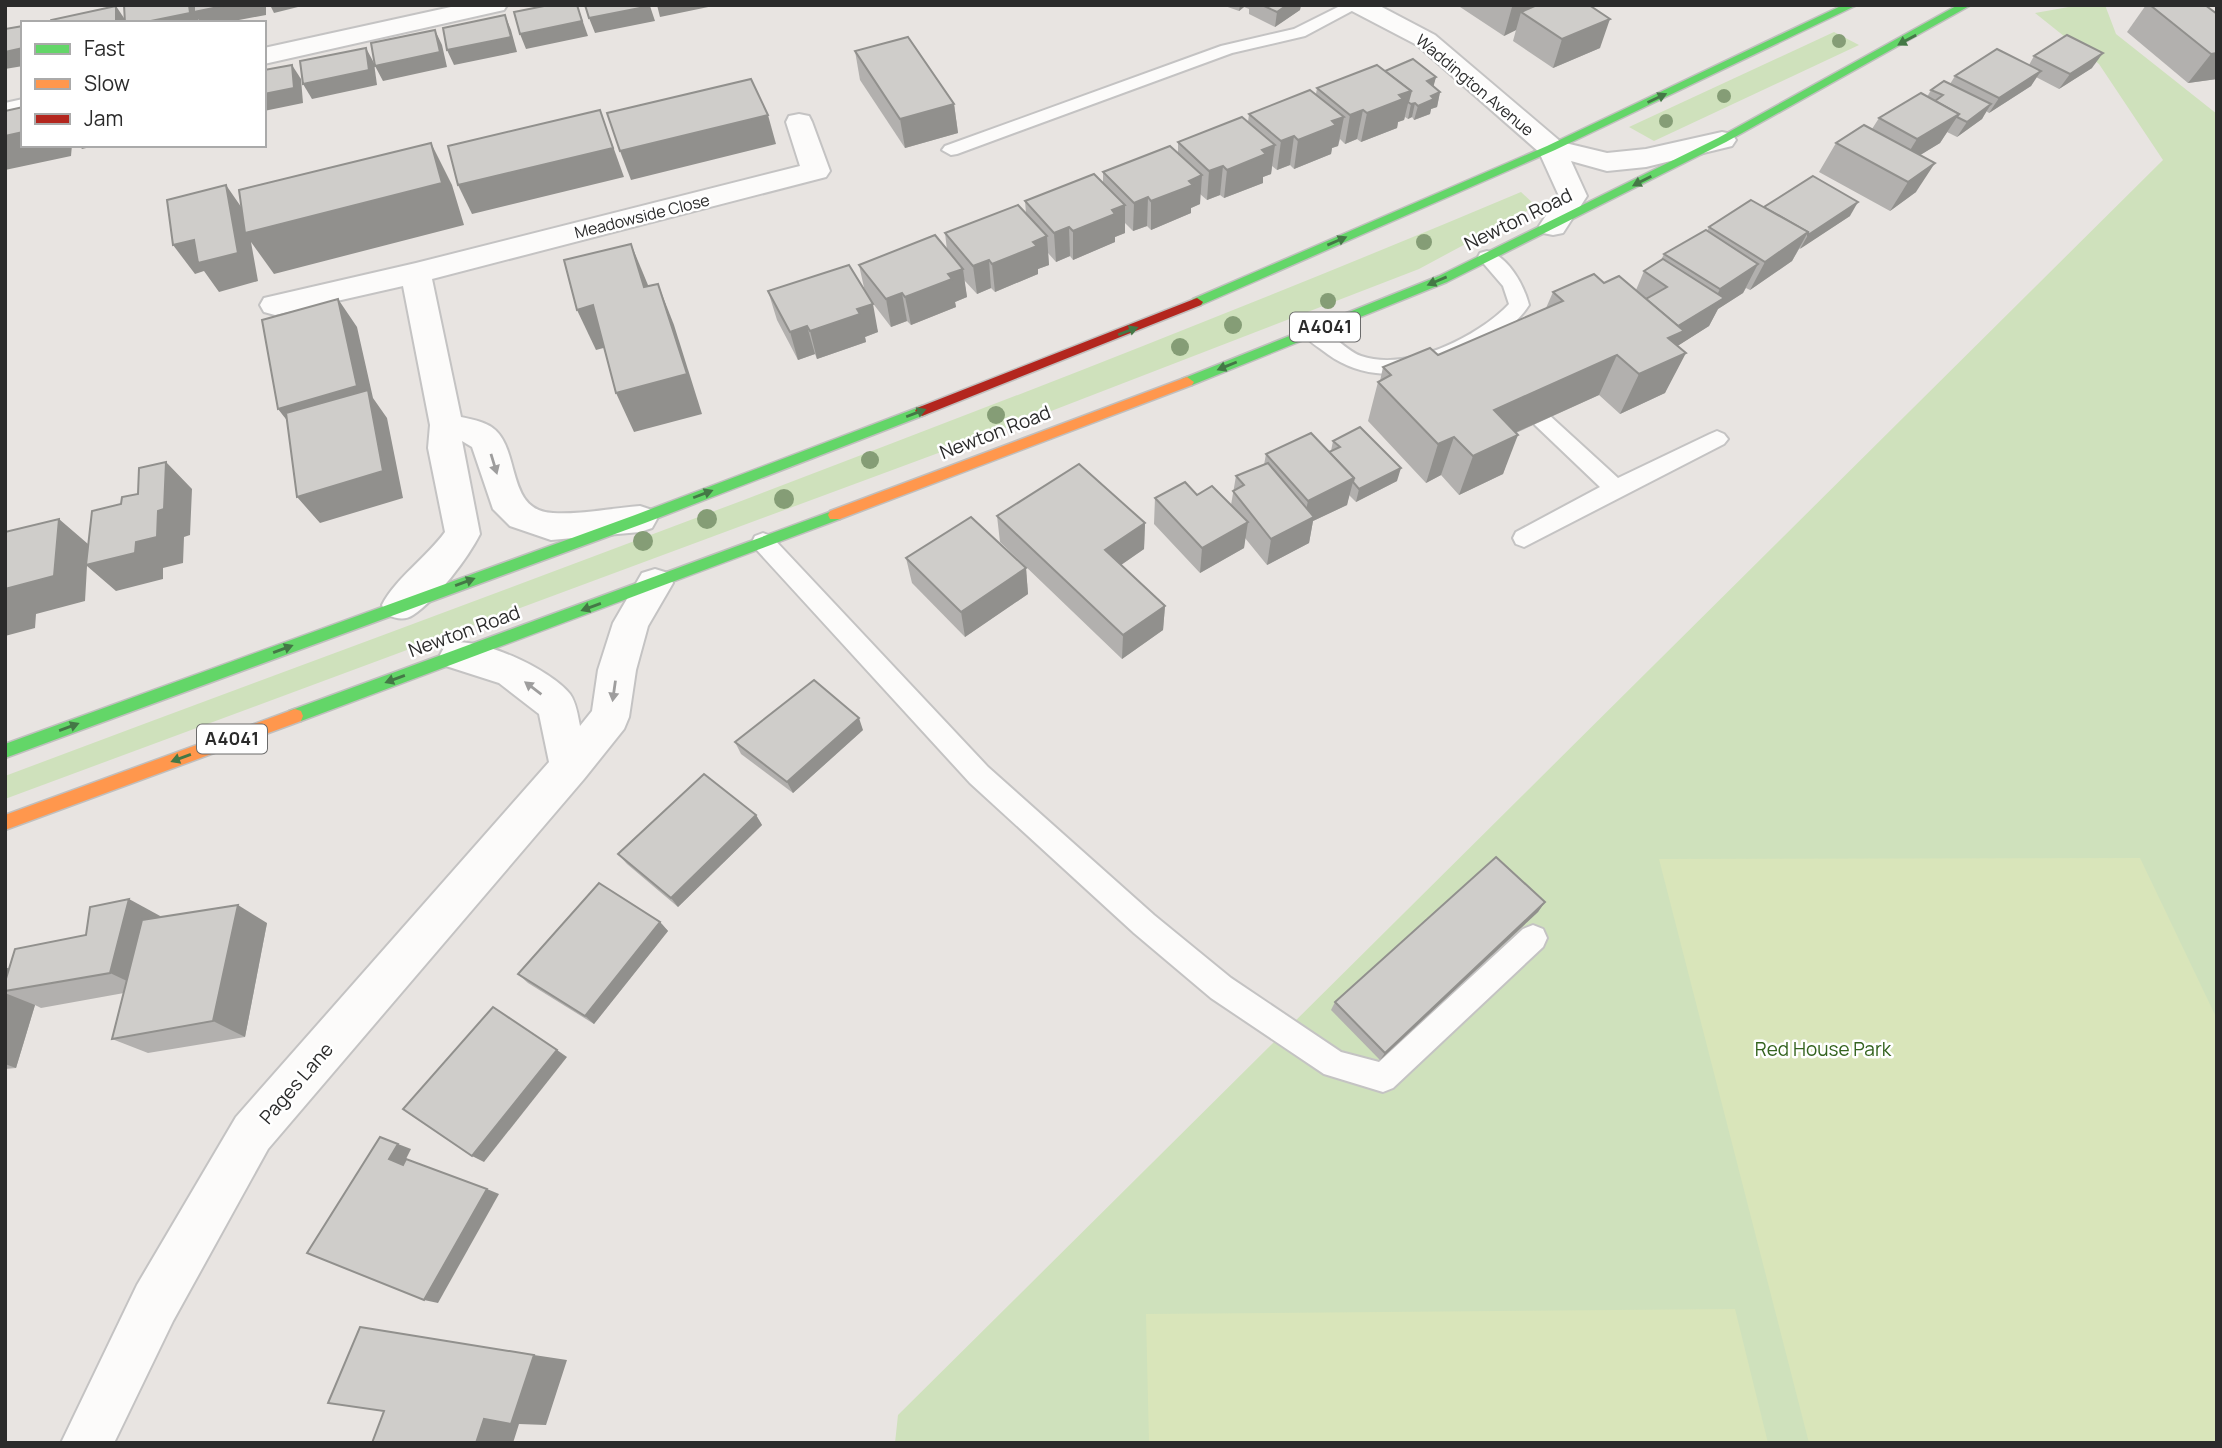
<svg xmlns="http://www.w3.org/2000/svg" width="2222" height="1448" font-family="Manrope,sans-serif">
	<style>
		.green { fill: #cfe1bc }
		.pitch { fill: #d9e5ba }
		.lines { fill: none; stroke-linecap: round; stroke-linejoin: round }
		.lane-casing { stroke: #c4c3c3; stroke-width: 4 }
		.street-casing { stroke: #c4c3c3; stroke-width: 4 }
		.fast-casing { stroke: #c0bfbe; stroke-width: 3 }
		.slow-casing { stroke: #c0bfbe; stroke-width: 3 }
		.jam-casing { stroke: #c0bfbe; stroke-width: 3 }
		.lane { fill: #fcfbfa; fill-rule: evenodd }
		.street { fill: #fcfbfa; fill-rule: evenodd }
		.fast { fill: #63d668; fill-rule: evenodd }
		.slow { fill: #ff974d; fill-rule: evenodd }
		.jam { fill: #b3261e; fill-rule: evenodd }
		.tree { fill: #859d76 }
		.wall { fill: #b2b0ae }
		.shaded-wall { fill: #91908d }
		.building { fill: #cfcdca; stroke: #91908d; stroke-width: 2 }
		.oneway { fill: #447846 }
		.oneway2 { fill: #9e9d9d }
		.labels { text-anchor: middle; stroke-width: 5; stroke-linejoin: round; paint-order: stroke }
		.far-street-label { font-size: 16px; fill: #2b2b2b; stroke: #fff }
		.shield { fill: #fff; stroke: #6b6b6b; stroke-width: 2 }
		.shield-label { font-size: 18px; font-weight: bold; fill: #2b2b2b }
		.street-label { font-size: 19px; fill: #2b2b2b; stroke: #fff }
		.park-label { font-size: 19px; fill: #34631f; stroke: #fff }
	</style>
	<rect width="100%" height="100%" fill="#e8e4e1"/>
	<g class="green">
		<path d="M2080,5H2105L2116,34L2217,114V1443H895L898,1415L2163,160L2099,64L2035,13Z"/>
		<path d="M1834,32L1859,45L1654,141L1629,127Z"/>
		<path d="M1521,192L1536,206L1419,269L1046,413L5,799V776C512,586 1022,402 1521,192Z"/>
	</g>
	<g class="pitch">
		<path d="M2140,858L2217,1019V1443H1809L1659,859Z"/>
		<path d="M1735,1309L1768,1443H1149L1146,1314Z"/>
	</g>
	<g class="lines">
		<defs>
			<g id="lane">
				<path d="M1342,5H1363L1305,36L1232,53L957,154L951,155L942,150L945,146L1221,46L1294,29Z"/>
				<path d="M1487,251C1508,256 1524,285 1529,305C1504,345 1422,378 1376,373C1356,371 1337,362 1322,350C1315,345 1307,340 1302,332L1305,327C1325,322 1342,349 1361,356C1407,372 1478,337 1509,304L1503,286L1478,257L1480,253Z"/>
				<path d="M1542,412L1549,415L1618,478L1710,434L1717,431L1724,434L1728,439L1724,444L1524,547L1516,544L1513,538L1516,532L1600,487L1535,425L1532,420L1535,415Z"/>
				<path d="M763,533L771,536L988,767L1154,915L1231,978L1341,1052L1379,1062L1523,929L1533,925L1543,929L1547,938L1543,947L1393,1088L1383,1092L1324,1074L1211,998L1134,933L970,783L755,548L752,542L755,536Z"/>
			</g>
			<g id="street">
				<path d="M460,5H507L504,10L495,12L264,64V48Z"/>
				<path d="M1347,5H1378L1435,35L1561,142L1607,153L1646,149L1722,132L1732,134L1736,140L1732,146L1646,167L1607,171L1571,161L1587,196L1563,233L1553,235L1543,233L1539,226L1559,196L1539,152L1417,45L1350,10Z"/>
				<path d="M23,99V115L5,119V103Z"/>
				<path d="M799,114L809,116L812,122L830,171L826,177L432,279L461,417C474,420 490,422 499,434C519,459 509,511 553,513C581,515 612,508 640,506L652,510L657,519L652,528L640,532L551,540L510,526L493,509L472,447L462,441L480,534C468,558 436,600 413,615C404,621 396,618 387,615L382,605C395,579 427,557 445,532L428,448L430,425L403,286L275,315L264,312L260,305L264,298L416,263L800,166L786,122L789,116Z"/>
				<path d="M655,569L668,573L673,583L648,626L636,670L629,717L624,729L584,779L268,1149L173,1321L114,1443H61L137,1285L236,1117L549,762L539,714L499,683L446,666L440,655L446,644C476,634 550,669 570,694C576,702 578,716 580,726L592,711L598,670L613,623L642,573Z"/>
			</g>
			<g id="fast">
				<path d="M1843,5H1857L1555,150L1201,305L1197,306L1191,302L1193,299L1547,146Z"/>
				<path d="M1958,5H1971L1726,142L1447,282L1192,385H1182L1180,382L1182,379L1439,276L1718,138Z"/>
				<path d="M922,406L927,408V414L645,523L5,758V744L635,515Z"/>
				<path d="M835,510L840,511L842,515L840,519L301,721H289L287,716L289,711Z"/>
			</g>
			<g id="slow">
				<path d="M1187,377L1194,382L1192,385L840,519H830L828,515L830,511Z"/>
				<path d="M295,709L301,711L303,716L301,721L5,830V815Z"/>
			</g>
			<path id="jam" d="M1197,298L1203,302L1201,305L927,414L922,416L915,411L917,408Z"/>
		</defs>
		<use href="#lane" class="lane-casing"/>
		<use href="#street" class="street-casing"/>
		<use href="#fast" class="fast-casing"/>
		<use href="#slow" class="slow-casing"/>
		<use href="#jam" class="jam-casing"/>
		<use href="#lane" class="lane"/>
		<use href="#street" class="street"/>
		<use href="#fast" class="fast"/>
		<use href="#slow" class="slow"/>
		<use href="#jam" class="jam"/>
	</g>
	<g class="tree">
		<circle cx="1839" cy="41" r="7"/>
		<circle cx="1724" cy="96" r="7"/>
		<circle cx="1666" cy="121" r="7"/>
		<circle cx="1424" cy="242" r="8"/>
		<circle cx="1328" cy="301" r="8"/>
		<circle cx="1233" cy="325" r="9"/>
		<circle cx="1180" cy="347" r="9"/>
		<circle cx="996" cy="415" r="9"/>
		<circle cx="870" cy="460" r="9"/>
		<circle cx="784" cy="499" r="10"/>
		<circle cx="707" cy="519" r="10"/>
		<circle cx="643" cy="541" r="10"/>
	</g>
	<g class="wall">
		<path d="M1222,5H1301L1300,10L1275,27L1249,14V9L1244,7L1239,11Z"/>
		<path d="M1457,5H1555L1600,48L1553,68L1513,41L1516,30L1504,36Z"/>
		<path d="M2146,5H2205L2217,14V79L2188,83L2127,32Z"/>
		<path d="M855,51L954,104L958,133L905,148L860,80Z"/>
		<path d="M2034,56L2092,68L2059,89L2036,77L2031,86L1989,113L1986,111L1982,119L1957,137L1947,132L1940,143L1920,155L1916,192L1890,211L1819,172L1836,143L1872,129L1879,118L1927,97L1931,90L1950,84L1955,76L2029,65Z"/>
		<path d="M1385,71L1436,77L1433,86L1440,92L1437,107L1431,109L1430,114L1414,120L1412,117L1408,119L1405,117L1404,120L1398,122L1397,128L1361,142L1357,139L1345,144L1340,139L1338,146L1332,148L1331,154L1294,169L1290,165L1277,170L1272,166L1271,174L1263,177V183L1224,198L1220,195L1207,200L1200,194V204L1191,208V213L1151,230L1147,226L1133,231L1125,223V233L1115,237V242L1073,260L1070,256L1056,262L1048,253L1049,265L1038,269V274L995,292L991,288L977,294L964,280L967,297L955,302L956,307L911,325L907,321L891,327L868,297L878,332L865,337L866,342L817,359L815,354L798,360L777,320L768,291L865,292L859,265L947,250L945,233L1026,213L1025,201L1103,183V172L1178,153V142L1248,122L1249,114L1316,94L1317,88Z"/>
		<path d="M1764,207L1850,216L1799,249L1792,261L1750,290L1746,288L1743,293L1718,309L1709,326L1677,346L1665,393L1620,414L1599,395L1516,433L1503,474L1459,495L1441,475L1426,483L1368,421L1378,382L1380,381L1383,367L1438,355L1546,308L1553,292L1604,283L1636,290L1644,271L1661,260L1664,254L1707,231L1709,227Z"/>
		<path d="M1333,441L1397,481L1356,502L1349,495L1347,505L1313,521L1309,543L1267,565L1245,538L1244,548L1200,573L1154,524L1155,498L1197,495L1231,505L1236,476L1264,465L1266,454L1329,452L1331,451Z"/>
		<path d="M997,516L1145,523L1144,549L1121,565L1165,606L1163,630L1122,659L1000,542Z"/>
		<path d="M906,558L1026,568L1028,594L965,637L912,583Z"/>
		<path d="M863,730L793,793L741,754L735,742Z"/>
		<path d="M756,815L762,825L678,907L627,864L618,854Z"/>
		<path d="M1545,902L1538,912L1380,1060L1331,1010L1335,1002Z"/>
		<path d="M162,917L267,923L245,1037L148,1053L112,1039L124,993L41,1008L35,1005L16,1068L5,1069V967L9,969L86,935Z"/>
		<path d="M660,922L668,931L594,1024L528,983L518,974Z"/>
	</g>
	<g class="shaded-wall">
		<path d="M189,5H266V15L223,23H201L198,19L199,23H141Z"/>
		<path d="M270,5H306L274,13Z"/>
		<path d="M577,5L588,36L526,49L520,34Z"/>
		<path d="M657,5H718L660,17Z"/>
		<path d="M1240,5H1244V7L1239,11Z"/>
		<path d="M1287,5H1301L1300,10L1275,27L1277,12Z"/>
		<path d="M1516,5H1542L1521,12L1516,30L1504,36L1512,7Z"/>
		<path d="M116,6L126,21V23H116Z"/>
		<path d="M650,6L655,21L595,33L589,18Z"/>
		<path d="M505,15L511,30L517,52L454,65L447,50Z"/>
		<path d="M1610,19L1600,48L1553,68L1562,39Z"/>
		<path d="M435,30L442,45L447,67L383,81L375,66Z"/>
		<path d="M23,48V66L5,69V52Z"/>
		<path d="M366,48L374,63L377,85L312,99L303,84Z"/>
		<path d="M2103,53L2092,68L2059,89L2070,74Z"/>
		<path d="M2217,53V79L2188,83L2211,54Z"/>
		<path d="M292,65L301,79L303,103L264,111V94Z"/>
		<path d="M2041,71L2031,86L1989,113L1999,98Z"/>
		<path d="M1436,77L1432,92L1427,81Z"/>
		<path d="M1411,91L1404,120L1398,122L1397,128L1361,142L1367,113L1399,95Z"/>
		<path d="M1440,92L1437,107L1431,109L1430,114L1414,120L1418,106L1431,96Z"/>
		<path d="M1415,103L1412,117L1408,119L1411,104Z"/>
		<path d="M954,104L958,133L905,148L900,119Z"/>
		<path d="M1991,104L1982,119L1957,137L1967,122Z"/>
		<path d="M600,110L624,177L472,214L458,185Z"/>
		<path d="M1363,110L1357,139L1345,144L1350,115Z"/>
		<path d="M1959,114L1940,143L1899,168L1917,139Z"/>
		<path d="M768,115L776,144L631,180L620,151Z"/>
		<path d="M1344,117L1338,146L1332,148L1331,154L1294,169L1298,140L1332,121Z"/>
		<path d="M23,132V145H72L71,156L5,170V136Z"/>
		<path d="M1294,136L1290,165L1277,170L1281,141Z"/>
		<path d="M431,143L452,185L464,225L274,274L251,242L258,281L219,292L204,271L195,274L173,245L226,185L246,214Z"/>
		<path d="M79,145H99L82,149Z"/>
		<path d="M1275,145L1271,174L1263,177V183L1224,198L1227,170L1262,150Z"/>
		<path d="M1935,163L1916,192L1890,211L1908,182Z"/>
		<path d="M1223,166L1220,195L1207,200L1209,171Z"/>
		<path d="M1202,175L1200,204L1191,208V213L1151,230V201L1189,181Z"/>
		<path d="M1148,197L1147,226L1133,231L1134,203Z"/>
		<path d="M1858,202L1850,216L1800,249L1808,235Z"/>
		<path d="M1125,205V233L1115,237V242L1073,260V231L1112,210Z"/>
		<path d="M1069,227L1070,256L1056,262L1054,233Z"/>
		<path d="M1808,232L1792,261L1750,290L1765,262Z"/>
		<path d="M1047,236L1049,265L1038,269V274L995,292L992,264L1033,242Z"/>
		<path d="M631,244L648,285L660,328L644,287Z"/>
		<path d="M989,260L991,288L977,294L973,266Z"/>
		<path d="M1758,264L1743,293L1718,309L1709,326L1676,347L1686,353L1665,393L1620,414L1639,374L1675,328L1712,305L1720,289Z"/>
		<path d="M963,269L967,297L955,302L956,307L911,325L905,297L948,274Z"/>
		<path d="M658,284L674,325L702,414L634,432L616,393Z"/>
		<path d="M902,293L907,321L891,327L886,299Z"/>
		<path d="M338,299L357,327L373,398L387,418L403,498L320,523L297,497L300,437L278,409Z"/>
		<path d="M873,304L878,332L865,337L866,342L817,359L810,331L857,309Z"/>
		<path d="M593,305L611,346L596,350L577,310Z"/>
		<path d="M807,326L815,354L798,360L790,332Z"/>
		<path d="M1617,355L1599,395L1479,449L1494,410Z"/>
		<path d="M1518,435L1503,474L1459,495L1473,456Z"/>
		<path d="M1454,437L1441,475L1426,483L1438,444Z"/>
		<path d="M166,462L192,489L190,535L184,537L183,563L163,568V579L116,591L87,566L85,601L36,614L35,628L5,636V589L59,519L88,544L136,542L158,511Z"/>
		<path d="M1401,468L1397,481L1356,502L1359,489Z"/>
		<path d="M1354,478L1347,505L1313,521L1309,543L1267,565L1271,539L1303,523L1308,501Z"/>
		<path d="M1248,522L1244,548L1200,573L1202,548Z"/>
		<path d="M1145,523L1144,549L1105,576V550Z"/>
		<path d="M1026,568L1028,594L965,637L961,612Z"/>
		<path d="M1165,606L1163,630L1122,659L1123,635Z"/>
		<path d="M859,718L863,730L793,793L787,782Z"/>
		<path d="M756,815L762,825L678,907L671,898Z"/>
		<path d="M129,899L162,917L144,989L110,973Z"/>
		<path d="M1545,902L1538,912L1380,1060L1385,1053Z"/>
		<path d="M238,905L267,923L245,1037L213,1021Z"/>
		<path d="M660,922L668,931L594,1024L585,1016Z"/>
		<path d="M5,967L41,982L5,991Z"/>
		<path d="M5,993L35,1005L16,1068L5,1064Z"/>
		<path d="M557,1050L567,1057L484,1162L472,1156Z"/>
		<path d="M398,1144L411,1149L403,1165L389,1159Z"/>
		<path d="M487,1189L499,1194L438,1303L424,1300Z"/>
		<path d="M534,1355L567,1360L546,1425L519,1424L513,1443H476L484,1419Z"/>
	</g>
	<g class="building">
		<path d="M124,5H189L190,13L141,23H125Z"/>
		<path d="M194,5H228L194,12Z"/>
		<path d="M549,5H577L582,21L520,34L514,12Z"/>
		<path d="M585,5H650V6L589,18Z"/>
		<path d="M1262,5H1287L1277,12Z"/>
		<path d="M1537,5H1589L1610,19L1562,39L1521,12Z"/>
		<path d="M2150,5H2205L2217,14V53L2211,54Z"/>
		<path d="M116,6V23H50L51,20Z"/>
		<path d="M505,15L511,37L447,50L443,28Z"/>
		<path d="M23,26V48L5,52V29Z"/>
		<path d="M435,30L440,52L375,66L371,43Z"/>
		<path d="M2067,35L2103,53L2070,74L2034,56Z"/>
		<path d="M908,37L954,104L900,119L855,51Z"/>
		<path d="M366,48L369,70L303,84L300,61Z"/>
		<path d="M1997,49L2041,71L1999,98L1955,76Z"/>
		<path d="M1413,59L1436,77L1427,81L1440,92L1431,96L1434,99L1418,106L1415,103L1411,104L1408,102L1411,91L1385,71Z"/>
		<path d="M292,65L294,88L264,94V70Z"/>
		<path d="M1377,65L1411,91L1399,95L1403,99L1367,113L1363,110L1350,115L1317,88Z"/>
		<path d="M751,79L768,115L620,151L607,113Z"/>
		<path d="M1944,81L1991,104L1967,122L1957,117L1959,114L1935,101L1943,95L1931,90Z"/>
		<path d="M1310,90L1344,117L1332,121L1336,125L1298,140L1294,136L1281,141L1249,114Z"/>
		<path d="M1921,93L1959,114L1917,139L1879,118Z"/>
		<path d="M23,107V132L5,136V111Z"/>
		<path d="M600,110L613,148L458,185L448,146Z"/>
		<path d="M1242,117L1275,145L1262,150L1266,154L1227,170L1223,166L1209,171L1178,142Z"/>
		<path d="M1864,125L1935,163L1908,182L1836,143Z"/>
		<path d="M431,143L442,183L245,233L239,190Z"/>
		<path d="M1170,146L1202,175L1189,181L1193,185L1151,201L1148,197L1134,203L1103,172Z"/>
		<path d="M1094,174L1125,205L1112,210L1115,214L1073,231L1069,227L1054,233L1025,201Z"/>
		<path d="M1813,176L1858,202L1808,235V232L1764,207Z"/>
		<path d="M226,185L238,253L198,263L194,240L173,245L167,200Z"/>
		<path d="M1751,200L1808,232L1765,262L1709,227Z"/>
		<path d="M1018,205L1047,236L1033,242L1037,246L992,264L989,260L973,266L945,233Z"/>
		<path d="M1706,230L1758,264L1720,289L1664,254Z"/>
		<path d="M935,235L963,269L948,274L952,279L905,297L902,293L886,299L859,265Z"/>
		<path d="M631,244L644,287L658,284L687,374L616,393L593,305L577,310L564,260Z"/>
		<path d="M1663,259L1724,298L1678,326L1646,299L1667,287L1644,271Z"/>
		<path d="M849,265L873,304L857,309L860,314L810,331L807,326L790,332L768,291Z"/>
		<path d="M1594,274L1604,283L1619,276L1684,331L1668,338L1686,353L1639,374L1617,355L1494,410L1518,435L1473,456L1454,437L1438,444L1378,382L1391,375L1383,367L1430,348L1438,355L1563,301L1553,292Z"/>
		<path d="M338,299L357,386L278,409L262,320Z"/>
		<path d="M368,390L383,471L297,497L286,413Z"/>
		<path d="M1360,427L1401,468L1359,489L1353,482L1354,478L1329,452L1340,447L1333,441Z"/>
		<path d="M1311,433L1354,478L1308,501L1266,454Z"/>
		<path d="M166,462L164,509L158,511L157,537L136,542L135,553L86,565L92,511L121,504L122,497L138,494L139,468Z"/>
		<path d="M1268,463L1314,517L1271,539L1233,491L1244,485L1236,476Z"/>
		<path d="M1079,464L1145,523L1105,550L1165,606L1123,635L997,516Z"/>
		<path d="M1185,482L1197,495L1212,486L1248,522L1202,548L1155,498Z"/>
		<path d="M971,517L1026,568L961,612L906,558Z"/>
		<path d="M59,519L54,576L5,589V532Z"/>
		<path d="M814,680L859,718L787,782L735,742Z"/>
		<path d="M704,774L756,815L671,898L618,854Z"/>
		<path d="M1496,857L1545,902L1385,1053L1335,1002Z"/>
		<path d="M599,883L660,922L585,1016L518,974Z"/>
		<path d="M129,899L110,973L5,991V982L15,949L86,935L90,907Z"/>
		<path d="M238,905L213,1021L112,1039L142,920Z"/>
		<path d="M493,1007L557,1050L472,1156L403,1109Z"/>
		<path d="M380,1137L398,1144L389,1159L403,1165L406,1159L487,1189L424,1300L307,1253Z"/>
		<path d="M360,1327L534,1355L511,1424L484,1419L476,1443H372L384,1411L328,1403Z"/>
	</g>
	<defs><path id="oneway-solid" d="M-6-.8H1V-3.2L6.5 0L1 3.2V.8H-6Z" transform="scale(1.75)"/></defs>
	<g class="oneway">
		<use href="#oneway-solid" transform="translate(1907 40) rotate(151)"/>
		<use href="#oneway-solid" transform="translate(1657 98) rotate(-25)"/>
		<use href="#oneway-solid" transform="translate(1642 181) rotate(153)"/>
		<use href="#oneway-solid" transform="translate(1337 241) rotate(-23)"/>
		<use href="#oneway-solid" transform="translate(1437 281) rotate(157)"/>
		<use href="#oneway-solid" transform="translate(1128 331) rotate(-21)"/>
		<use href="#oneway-solid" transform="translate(1227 366) rotate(158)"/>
		<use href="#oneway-solid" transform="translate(916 413) rotate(-21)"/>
		<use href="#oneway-solid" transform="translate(703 494) rotate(-21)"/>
		<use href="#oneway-solid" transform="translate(465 582) rotate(-20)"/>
		<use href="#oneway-solid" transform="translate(591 607) rotate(160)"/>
		<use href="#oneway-solid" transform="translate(283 649) rotate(-20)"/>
		<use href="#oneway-solid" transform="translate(395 679) rotate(160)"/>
		<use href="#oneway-solid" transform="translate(69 727) rotate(-20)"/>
		<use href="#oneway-solid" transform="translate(181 758) rotate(160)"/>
	</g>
	<g class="oneway2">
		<use href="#oneway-solid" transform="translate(494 464) rotate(73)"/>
		<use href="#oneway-solid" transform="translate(533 688) rotate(-143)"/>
		<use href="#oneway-solid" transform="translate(614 691) rotate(98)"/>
	</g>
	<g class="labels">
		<g class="far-street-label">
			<text transform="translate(1475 85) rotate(40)" y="6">Waddington Avenue</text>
			<text transform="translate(642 216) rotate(-14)" y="6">Meadowside Close</text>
		</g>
		<g class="shield">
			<rect x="1290" y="312.5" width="70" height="29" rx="5"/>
			<rect x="197" y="724.5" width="70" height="29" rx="5"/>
		</g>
		<g class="shield-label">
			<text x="1325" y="333">A4041</text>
			<text x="232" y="745">A4041</text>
		</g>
		<g class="street-label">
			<text transform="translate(1518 219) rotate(-26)" y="7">Newton Road</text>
			<text transform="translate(995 432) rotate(-21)" y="7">Newton Road</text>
			<text transform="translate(464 631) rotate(-20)" y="7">Newton Road</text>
			<text transform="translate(296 1083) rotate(-49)" y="7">Pages Lane</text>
		</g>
		<g class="park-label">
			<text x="1823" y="1056">Red House Park</text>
		</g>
	</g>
	<rect width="2222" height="1448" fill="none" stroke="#2b2b2b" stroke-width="14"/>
	<rect x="21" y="21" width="245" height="126" fill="#ffffff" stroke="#aaaaaa" stroke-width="2"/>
	<rect x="35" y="44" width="35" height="10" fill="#63d668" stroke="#aaaaaa" stroke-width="2"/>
	<text x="84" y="56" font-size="21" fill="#2b2b2b">Fast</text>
	<rect x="35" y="79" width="35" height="10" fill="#ff974d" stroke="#aaaaaa" stroke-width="2"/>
	<text x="84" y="91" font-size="21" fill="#2b2b2b">Slow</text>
	<rect x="35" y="114" width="35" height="10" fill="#b3261e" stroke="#aaaaaa" stroke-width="2"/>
	<text x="84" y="126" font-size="21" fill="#2b2b2b">Jam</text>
</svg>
